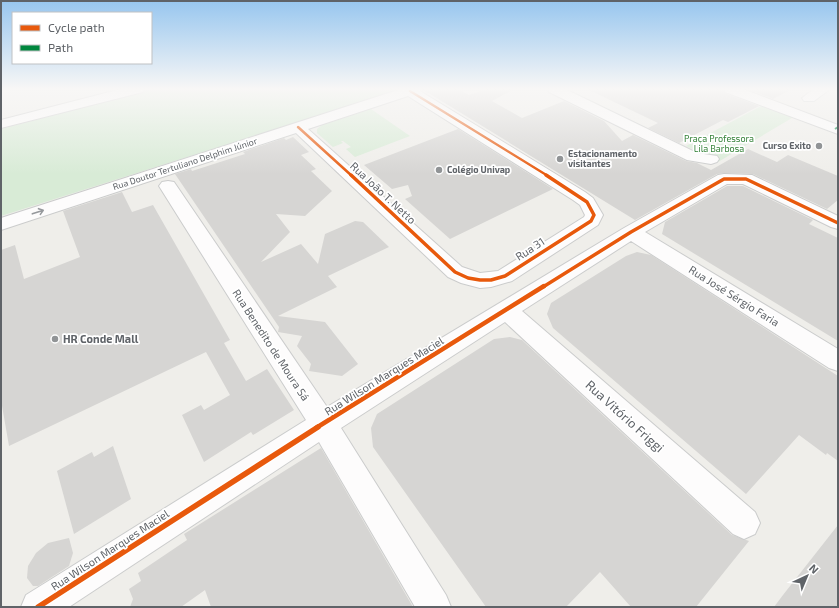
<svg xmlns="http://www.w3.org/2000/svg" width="839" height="608" font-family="'Exo 2',sans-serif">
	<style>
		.green { fill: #d8ebd6 }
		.building { fill: #d6d5d3 }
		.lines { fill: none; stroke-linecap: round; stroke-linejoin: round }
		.minor-casing { stroke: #cbcccc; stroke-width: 2 }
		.minor { fill: #fdfcfc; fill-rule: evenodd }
		.quiet { stroke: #00873e; stroke-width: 2; stroke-dasharray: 4 2; stroke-linecap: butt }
		.cycleway-far3-casing { stroke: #fff; stroke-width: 4 }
		.cycleway-far2-casing { stroke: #fff; stroke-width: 5.5 }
		.cycleway-far1-casing { stroke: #fff; stroke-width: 7 }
		.cycleway-casing { stroke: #fff; stroke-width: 8 }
		.cycleway-far3 { stroke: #e8590c; stroke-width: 2.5 }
		.cycleway-far2 { stroke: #e8590c; stroke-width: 3.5 }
		.cycleway-far1 { stroke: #e8590c; stroke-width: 4.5 }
		.cycleway { stroke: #e8590c; stroke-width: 5.5 }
		.oneway { stroke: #96999c }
		.poi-dot { fill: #919496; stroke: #fff; stroke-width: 1.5 }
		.labels { text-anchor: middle; stroke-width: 3.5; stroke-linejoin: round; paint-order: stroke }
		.far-park-label { font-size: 9px; fill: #348238; stroke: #fff }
		.far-poi-label { font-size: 9px; font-weight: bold; fill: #5f6368; stroke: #fff; text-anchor: start }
		.far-street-label { font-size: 9px; fill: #5f6368; stroke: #fff }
		.street-label { font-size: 11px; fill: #5f6368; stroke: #fff }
		.poi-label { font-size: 11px; font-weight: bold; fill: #5f6368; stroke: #fff; text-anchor: start }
		.near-street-label { font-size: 13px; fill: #5f6368; stroke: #fff }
	</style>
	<rect width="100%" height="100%" fill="#efeeea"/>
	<g class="green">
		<path d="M153,89H402L1,216V129Z"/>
		<path d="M767,103L797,115L718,162L686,146Z"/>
		<path d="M371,109L410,136L355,157L346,149L351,147L343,141H341L343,143L333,147L317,133V129L322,125Z"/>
	</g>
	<g class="building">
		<path d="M422,89H458L469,95L486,89H514L492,101L522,118L564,101L604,121L622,141L633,135L686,161L697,163L711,170L748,149L777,162L788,155L838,176V200L827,209L753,174L724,173L717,174L635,220Z"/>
		<path d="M587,89H723L724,93L759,106L728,122L723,120L679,143L648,128L658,123Z"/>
		<path d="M748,89H792L773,99Z"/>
		<path d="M458,129L553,189L450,239L405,199L412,196L408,185L392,189L364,165Z"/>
		<path d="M293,137L309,152L301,155L316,169L311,171L332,191L305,216L276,214L290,232L261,262L301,244L318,264L325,234L355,221L363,222L389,247L328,276L337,287L278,316L325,322L358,364L342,376L309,371L311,364L297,346L302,336L278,332L279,327L175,174L191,169L192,171L245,154L243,152L284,138L286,140Z"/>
		<path d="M727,186H743L813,220L809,224L838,238V341L662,234L665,222Z"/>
		<path d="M122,192L132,212L153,205L230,340L224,343L246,381L267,369L294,410L253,435L251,432L204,462L182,415L201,405L204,410L230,395L206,352L9,446L1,400V250L15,245L24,279L80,257L63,211Z"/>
		<path d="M637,252L651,255L838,376V461L827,453L826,455L799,435L746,494L553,328L547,314L551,303L626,256Z"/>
		<path d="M510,337L522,340L732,535L749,541L696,607H631L600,572L566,607H486L373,447L371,428L377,414L494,339Z"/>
		<path d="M113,446L131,499L74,534L57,471L92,452L94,457Z"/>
		<path d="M321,448L413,607H211L205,590L181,607H130L133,599L129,589L141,581L138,573L187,540L184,534Z"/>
		<path d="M838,525V607H774L783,595Z"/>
		<path d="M69,538L73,553L69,566L38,586H33L27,578L28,566L36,553L48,543Z"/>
	</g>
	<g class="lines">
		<defs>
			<g id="minor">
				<path d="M121,89H144L143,92L1,128V120Z"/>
				<path d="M401,89H421L420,91L585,192L593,198L603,215L598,225L512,281L491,287L480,288L461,283L448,277L296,133L1,230V218ZM408,96L573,200L580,205L585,215L584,217L498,271L480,273L462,267L308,129Z"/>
				<path d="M548,89H565L697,153L717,156L719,159L717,162L711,164L687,160L549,92Z"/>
				<path d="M724,89H743L838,125V134L725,92Z"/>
				<path d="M814,89H830L814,101H804L802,98Z"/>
				<path d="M724,174L752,175L838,216V229L831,227L743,184H727L645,232L838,349V371L829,368L631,241L522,311L755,512L760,523L755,534L744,539L733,534L505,322L341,428L446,595L451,607H415L319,442L69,607H21L26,595L306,420L159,186L162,182L168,181L174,182L327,407L624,228L718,175Z"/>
			</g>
		</defs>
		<use href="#minor" class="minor-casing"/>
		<use href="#minor" class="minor"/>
		<path class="quiet" d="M835,129L838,127"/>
		<defs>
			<g id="cycleway-far3">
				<path d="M410,91L548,176"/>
				<path d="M298,127L352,176"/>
			</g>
			<g id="cycleway-far2">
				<path d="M351,175L455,272L468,278L480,280H491L505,276L591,221L594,215L587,202L546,175"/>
				<path d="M543,287L631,232L724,179H746L838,223"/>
			</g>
			<path id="cycleway-far1" d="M316,428L544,286"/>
			<path id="cycleway" d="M38,607L318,427"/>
		</defs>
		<use href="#cycleway-far3" class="cycleway-far3-casing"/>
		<use href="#cycleway-far2" class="cycleway-far2-casing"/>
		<use href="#cycleway-far1" class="cycleway-far1-casing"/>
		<use href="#cycleway" class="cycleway-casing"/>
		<use href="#cycleway-far3" class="cycleway-far3"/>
		<use href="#cycleway-far2" class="cycleway-far2"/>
		<use href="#cycleway-far1" class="cycleway-far1"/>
		<use href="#cycleway" class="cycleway"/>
	</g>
	<defs><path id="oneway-shaft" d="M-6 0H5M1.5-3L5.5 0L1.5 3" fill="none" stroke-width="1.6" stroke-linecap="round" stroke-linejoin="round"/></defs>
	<use class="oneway" href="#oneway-shaft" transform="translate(38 212) rotate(-18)"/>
	<linearGradient id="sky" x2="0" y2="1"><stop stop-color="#97c6ef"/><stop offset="0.51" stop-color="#f8f7f6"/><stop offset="1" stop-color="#f8f7f6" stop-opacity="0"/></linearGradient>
	<rect width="839" height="174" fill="url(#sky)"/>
	<g class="poi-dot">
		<circle cx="819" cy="146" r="4"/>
		<circle cx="560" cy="159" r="4"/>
		<circle cx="439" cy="170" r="4"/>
		<circle cx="55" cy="339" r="4"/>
	</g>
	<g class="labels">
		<g class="far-park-label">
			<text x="719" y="142">Praça Professora<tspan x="719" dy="10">Lila Barbosa</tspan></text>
		</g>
		<g class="far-poi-label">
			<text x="811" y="149" text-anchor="end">Curso Exito</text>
			<text x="568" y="157">Estacionamento<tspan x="568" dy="10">visitantes</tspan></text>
			<text x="447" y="173">Colégio Univap</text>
		</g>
		<g class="far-street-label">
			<text transform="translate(185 164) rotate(-18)" y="3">Rua Doutor Tertuliano Delphim Júnior</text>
		</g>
		<g class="street-label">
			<text transform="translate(383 193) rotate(43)" y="4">Rua João T. Netto</text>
			<text transform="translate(530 249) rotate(-33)" y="4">Rua 31</text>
			<text transform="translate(734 296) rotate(32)" y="4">Rua José Sérgio Faria</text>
			<text transform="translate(271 345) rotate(57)" y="4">Rua Benedito de Moura Sá</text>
			<text transform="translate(384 376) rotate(-32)" y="4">Rua Wilson Marques Maciel</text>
			<text transform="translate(110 550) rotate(-33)" y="4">Rua Wilson Marques Maciel</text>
		</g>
		<g class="poi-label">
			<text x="63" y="343">HR Conde Mall</text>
		</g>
		<g class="near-street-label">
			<text transform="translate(625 416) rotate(42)" y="5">Rua Vitório Friggi</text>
		</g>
	</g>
	<rect width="839" height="608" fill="none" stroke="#5f6368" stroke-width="4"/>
	<rect x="12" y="12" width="140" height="52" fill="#ffffff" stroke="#bfc1c3"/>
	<rect x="20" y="25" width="20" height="6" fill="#e8590c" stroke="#bfc1c3"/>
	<text x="48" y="32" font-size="12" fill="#5f6368">Cycle path</text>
	<rect x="20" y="45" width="20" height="6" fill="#00873e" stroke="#bfc1c3"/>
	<text x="48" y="52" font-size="12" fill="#5f6368">Path</text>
	<g transform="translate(807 576) rotate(44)" stroke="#ffffff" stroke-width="3" paint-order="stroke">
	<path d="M0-3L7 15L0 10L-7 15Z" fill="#5f6368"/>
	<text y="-6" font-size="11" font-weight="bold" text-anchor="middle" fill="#5f6368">N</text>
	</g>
</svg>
